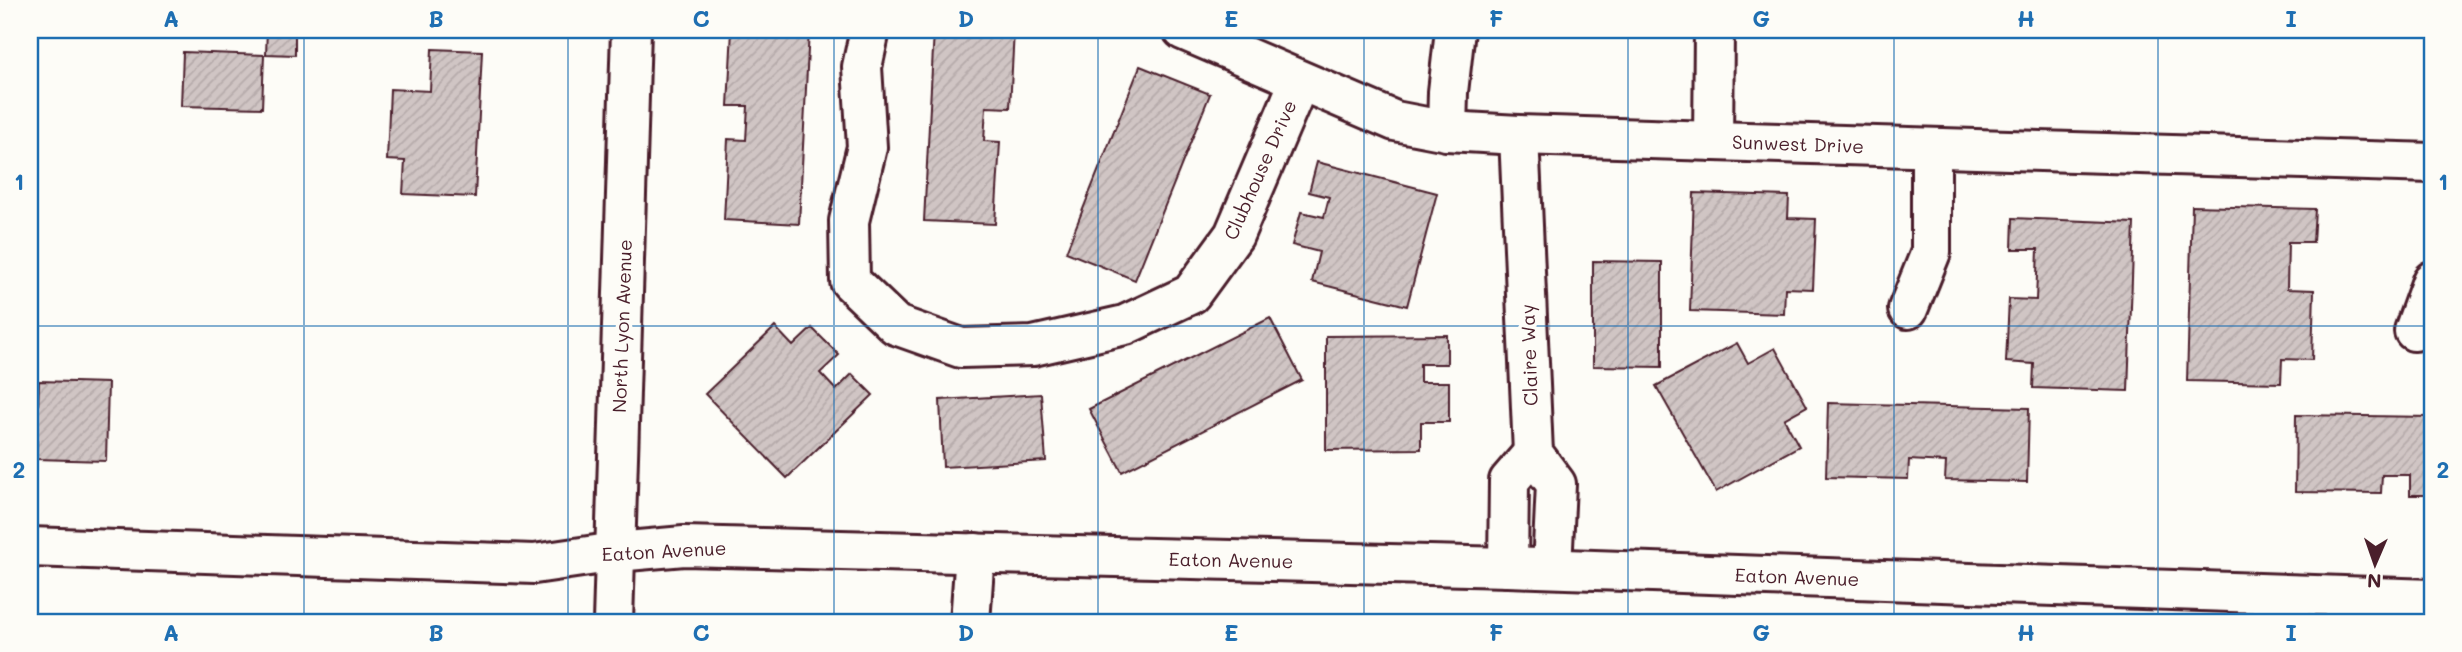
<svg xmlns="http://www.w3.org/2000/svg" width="2462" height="652" font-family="Mali,sans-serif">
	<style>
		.building { fill: url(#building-hatch); stroke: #4a1f2b; stroke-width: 2 }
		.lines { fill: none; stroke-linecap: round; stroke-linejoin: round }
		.minor-casing { stroke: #4a1f2b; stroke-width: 44 }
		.path { stroke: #4a1f2b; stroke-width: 4.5; stroke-dasharray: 2 5; stroke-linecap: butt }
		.minor { stroke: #fdfcf7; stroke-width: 38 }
		.grid { fill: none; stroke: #1f6fb2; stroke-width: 2; stroke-opacity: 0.55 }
		.labels { text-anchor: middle; stroke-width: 7; stroke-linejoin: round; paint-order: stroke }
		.street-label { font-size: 19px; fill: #4a1f2b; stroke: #fdfcf7 }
		.neatline { fill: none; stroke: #1f6fb2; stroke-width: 2.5 }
		.grid-label { font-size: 23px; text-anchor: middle; font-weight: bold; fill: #1f6fb2 }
	</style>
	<defs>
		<pattern id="building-hatch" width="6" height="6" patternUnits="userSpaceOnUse" patternTransform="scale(1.75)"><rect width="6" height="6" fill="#d0c5c4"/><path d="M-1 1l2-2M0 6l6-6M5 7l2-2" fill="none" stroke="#b4a9a9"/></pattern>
	</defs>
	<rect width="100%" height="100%" fill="#fdfcf7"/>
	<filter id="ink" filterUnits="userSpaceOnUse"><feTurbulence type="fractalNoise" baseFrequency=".0143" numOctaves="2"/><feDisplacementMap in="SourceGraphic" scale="14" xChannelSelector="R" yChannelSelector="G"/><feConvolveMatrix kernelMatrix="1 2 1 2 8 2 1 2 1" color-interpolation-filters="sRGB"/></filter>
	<g filter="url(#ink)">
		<g class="building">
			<path d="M267,30H295V55L266,54Z"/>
			<path d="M732,30H809L799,224L724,220L728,139L746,140L748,106H728Z"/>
			<path d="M934,30H1014L1010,108L986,107L984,141L1000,142L995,224L924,221Z"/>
			<path d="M432,49L482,51L475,197L403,194L405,161L387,160L390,89L430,91Z"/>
			<path d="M183,52L264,55L262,108L181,106Z"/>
			<path d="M1140,66L1210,94L1135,280L1066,252Z"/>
			<path d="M1317,162L1437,193L1407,306L1312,282L1319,252L1292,245L1301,212L1324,217L1329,197L1309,192Z"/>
			<path d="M1694,193L1789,196L1788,218L1816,219L1813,289L1785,288L1784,314L1690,311Z"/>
			<path d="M2192,206L2315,209L2313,242H2288L2287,289L2314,290L2312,360L2282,359L2281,383L2187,381Z"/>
			<path d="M2013,218L2134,223L2128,391L2033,388L2034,364L2006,362L2009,299L2036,300L2038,249H2012Z"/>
			<path d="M1593,261L1662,262V367L1593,366Z"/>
			<path d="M1270,318L1302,380L1122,472L1089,409Z"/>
			<path d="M775,327L793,346L812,328L839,355L820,373L836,390L852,374L873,395L787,478L705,394Z"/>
			<path d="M1447,335V364H1420V382H1449V422H1421V449L1326,450V336Z"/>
			<path d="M1737,343L1748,363L1775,348L1807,406L1784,419L1799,446L1716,492L1656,386Z"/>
			<path d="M39,381L108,383L106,461L36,459Z"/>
			<path d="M1041,394L1046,461L943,467L940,400Z"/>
			<path d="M1828,403L2029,408L2027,482L1945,480L1946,462L1909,460L1908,479L1826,477Z"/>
			<path d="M2296,415L2432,417V495H2410V475H2382L2381,493L2295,492Z"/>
		</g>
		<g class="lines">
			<defs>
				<g id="minor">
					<path d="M870,30L862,67L867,147L849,221L850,281L896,325L961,348L1033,346L1125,325L1191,294L1234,235L1299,82"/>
					<path d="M1183,30L1395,121L1447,131L1519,135L2432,163"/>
					<path d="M1447,131L1448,92L1455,30"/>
					<path d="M1519,135L1533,453L1556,484L1552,568"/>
					<path d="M1713,141L1714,30"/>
					<path d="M1908,309L1931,252V148"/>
					<path d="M2414,331L2432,281"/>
					<path d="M30,547L534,564L616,552L684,546L1508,567L2432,599"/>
					<path d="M1508,567L1509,481L1533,453"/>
					<path d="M613,622L631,30"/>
					<path d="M970,622L975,553"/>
				</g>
			</defs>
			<use href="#minor" class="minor-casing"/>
			<path class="path" d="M1735,622V611"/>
			<use href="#minor" class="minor"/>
		</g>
	</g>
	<path class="grid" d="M304,30V622M568,30V622M834,30V622M1098,30V622M1364,30V622M1628,30V622M1894,30V622M2158,30V622M30,326H2432"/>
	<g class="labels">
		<g class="street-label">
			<text transform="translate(1798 144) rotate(2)" y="7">Sunwest Drive</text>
			<text transform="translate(1260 170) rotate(-66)" y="7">Clubhouse Drive</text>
			<text transform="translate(622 326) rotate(-88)" y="7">North Lyon Avenue</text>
			<text transform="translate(1529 355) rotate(-92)" y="7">Claire Way</text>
			<text transform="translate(664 551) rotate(-3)" y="7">Eaton Avenue</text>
			<text transform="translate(1231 560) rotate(1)" y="7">Eaton Avenue</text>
			<text transform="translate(1797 577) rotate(2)" y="7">Eaton Avenue</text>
		</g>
	</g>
	<rect width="2462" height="652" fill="none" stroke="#fdfcf7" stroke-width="77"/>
	<g transform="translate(2375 564) rotate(182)" stroke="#fdfcf7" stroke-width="5" paint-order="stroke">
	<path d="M0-5L12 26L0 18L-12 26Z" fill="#4a1f2b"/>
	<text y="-10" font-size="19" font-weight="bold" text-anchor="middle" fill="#4a1f2b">N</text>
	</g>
	<rect x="38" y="38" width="2386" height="576" class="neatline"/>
	<g class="grid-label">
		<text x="171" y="27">A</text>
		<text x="436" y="27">B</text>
		<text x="701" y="27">C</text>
		<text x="966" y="27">D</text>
		<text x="1231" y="27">E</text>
		<text x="1496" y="27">F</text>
		<text x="1761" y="27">G</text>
		<text x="2026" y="27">H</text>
		<text x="2291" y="27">I</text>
		<text x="19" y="190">1</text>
		<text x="2443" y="190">1</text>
		<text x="19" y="478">2</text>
		<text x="2443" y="478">2</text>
		<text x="171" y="641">A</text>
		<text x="436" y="641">B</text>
		<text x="701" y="641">C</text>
		<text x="966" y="641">D</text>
		<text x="1231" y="641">E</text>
		<text x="1496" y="641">F</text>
		<text x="1761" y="641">G</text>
		<text x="2026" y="641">H</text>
		<text x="2291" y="641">I</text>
	</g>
</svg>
